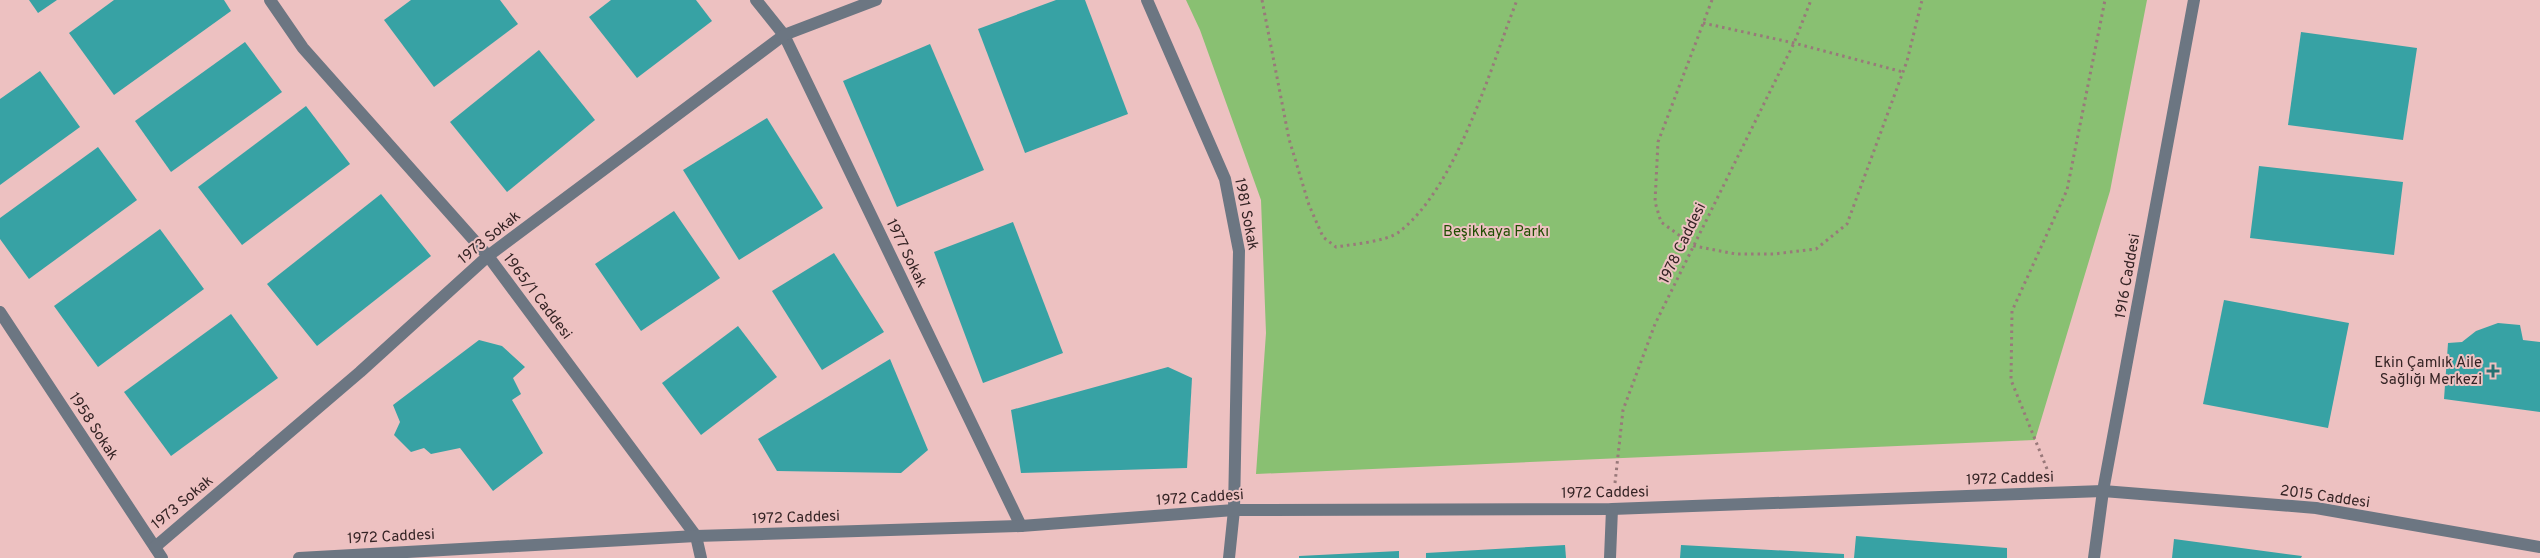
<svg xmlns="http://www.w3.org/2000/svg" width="2540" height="558" font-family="Overpass,sans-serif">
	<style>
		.green { fill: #89c072 }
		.building { fill: #37a2a4 }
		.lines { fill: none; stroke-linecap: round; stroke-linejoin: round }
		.path { stroke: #99797a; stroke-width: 3; stroke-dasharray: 2.5 4; stroke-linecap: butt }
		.minor { stroke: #6c7682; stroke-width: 12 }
		.poi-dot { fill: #267172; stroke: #edc1c1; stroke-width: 2 }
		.labels { text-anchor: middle; stroke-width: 4; stroke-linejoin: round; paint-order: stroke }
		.street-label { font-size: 15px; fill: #352425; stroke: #edc1c1 }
		.park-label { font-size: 15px; fill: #204e02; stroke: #edc1c1 }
		.poi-label { font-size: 15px; fill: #352425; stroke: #edc1c1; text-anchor: end }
	</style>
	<rect width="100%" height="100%" fill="#edc1c1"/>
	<path class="green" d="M1186,0H2147L2110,191L2035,440L1256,474L1266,333L1261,200L1200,30Z"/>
	<g class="building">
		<path d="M29,0H57L38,13Z"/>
		<path d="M114,0H224L231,11L114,95L69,33Z"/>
		<path d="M411,0H500L518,24L434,87L384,20Z"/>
		<path d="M611,0H696L712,21L637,78L589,17Z"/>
		<path d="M1056,0H1085L1128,114L1025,153L978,29Z"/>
		<path d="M2301,32L2417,48L2403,140L2288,125Z"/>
		<path d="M245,42L282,92L171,172L135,121Z"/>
		<path d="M930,44L984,170L897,207L843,81Z"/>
		<path d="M539,50L595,120L507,192L450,122Z"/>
		<path d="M40,71L80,127L0,185V99Z"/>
		<path d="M306,106L350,164L242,245L198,187Z"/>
		<path d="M767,118L823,208L739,260L683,170Z"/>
		<path d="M98,147L137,200L29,279L0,239V218Z"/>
		<path d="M2259,166L2403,182L2394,255L2250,238Z"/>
		<path d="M381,194L431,256L317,346L267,284Z"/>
		<path d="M674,211L720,278L641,331L595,264Z"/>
		<path d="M1013,222L1063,353L983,383L934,252Z"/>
		<path d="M160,229L204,289L98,367L54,306Z"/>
		<path d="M834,253L884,332L822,370L772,291Z"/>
		<path d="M2224,300L2349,323L2328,428L2203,404Z"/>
		<path d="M231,314L278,378L171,456L124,392Z"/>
		<path d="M2498,323L2520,325L2523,340L2540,342V412L2444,399L2448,343L2462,342L2476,331Z"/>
		<path d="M738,326L777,377L701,435L662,383Z"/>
		<path d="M479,340L502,346L525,367L513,378L521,394L512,400L543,453L493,491L460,448L431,454L424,448L411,452L394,435L400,422L393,405Z"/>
		<path d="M890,359L928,450L901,473L777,471L758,439Z"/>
		<path d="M1168,367L1192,378L1187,468L1021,473L1011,410Z"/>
		<path d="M1856,536L2007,548V558H1854Z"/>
		<path d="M2174,539L2302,556L2301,558H2172Z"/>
		<path d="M1565,545L1566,558H1426V553Z"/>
		<path d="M1681,545L1844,554V558H1680Z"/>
		<path d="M1399,551V558H1299V556Z"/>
	</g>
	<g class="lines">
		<g class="path">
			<path d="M1262,0L1289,139L1309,205L1323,237L1336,247C1353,244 1385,242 1399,232C1457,187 1490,69 1517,0"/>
			<path d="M1712,0L1658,142L1655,202L1661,222L1694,246L1736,254H1774L1816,249L1847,224L1907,61L1922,0"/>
			<path d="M1703,23L1794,43L1903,72"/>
			<path d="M2047,469L2011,380L2012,311L2067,190L2105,0"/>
			<path d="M1615,483L1623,410L1655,324L1794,43L1811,0"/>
		</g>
		<g class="minor">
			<path d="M270,0L303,48L488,256L696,536L701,558"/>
			<path d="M756,0L784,35L1021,526"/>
			<path d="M1147,0L1225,179L1239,251L1234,510L1229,558"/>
			<path d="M0,312L162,558"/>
			<path d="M155,547L360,372L488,256L784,35L876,0"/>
			<path d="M299,558L696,536L1021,526L1234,510L1612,509L2103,491L2316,508L2540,547"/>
			<path d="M1610,558L1612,509"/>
			<path d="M2094,558L2103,491L2194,0"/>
		</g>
	</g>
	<path class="poi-dot" d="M2490.5 363.5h5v5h5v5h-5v5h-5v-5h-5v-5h5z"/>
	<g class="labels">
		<g class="street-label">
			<text transform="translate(1247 214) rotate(79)" y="5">1981 Sokak</text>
			<text transform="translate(489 237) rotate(-39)" y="5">1973 Sokak</text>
			<text transform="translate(1682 243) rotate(-64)" y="5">1978 Caddesi</text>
			<text transform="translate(907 253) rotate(64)" y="5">1977 Sokak</text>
			<text transform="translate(2127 276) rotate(-80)" y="5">1916 Caddesi</text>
			<text transform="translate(538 296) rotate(53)" y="5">1965/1 Caddesi</text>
			<text transform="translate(94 426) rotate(57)" y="5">1958 Sokak</text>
			<text transform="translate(2010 478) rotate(-2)" y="5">1972 Caddesi</text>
			<text transform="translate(1605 492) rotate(-1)" y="5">1972 Caddesi</text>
			<text transform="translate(2325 496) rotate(8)" y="5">2015 Caddesi</text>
			<text transform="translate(1200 497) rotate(-4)" y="5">1972 Caddesi</text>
			<text transform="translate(182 502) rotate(-40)" y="5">1973 Sokak</text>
			<text transform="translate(796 517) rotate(-2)" y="5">1972 Caddesi</text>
			<text transform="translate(391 536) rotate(-3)" y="5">1972 Caddesi</text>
		</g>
		<g class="park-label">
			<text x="1496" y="236">Beşikkaya Parkı</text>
		</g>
		<g class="poi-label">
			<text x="2482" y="367">Ekin Çamlık Aile<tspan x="2482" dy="17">Sağlığı Merkezi</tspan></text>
		</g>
	</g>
</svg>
